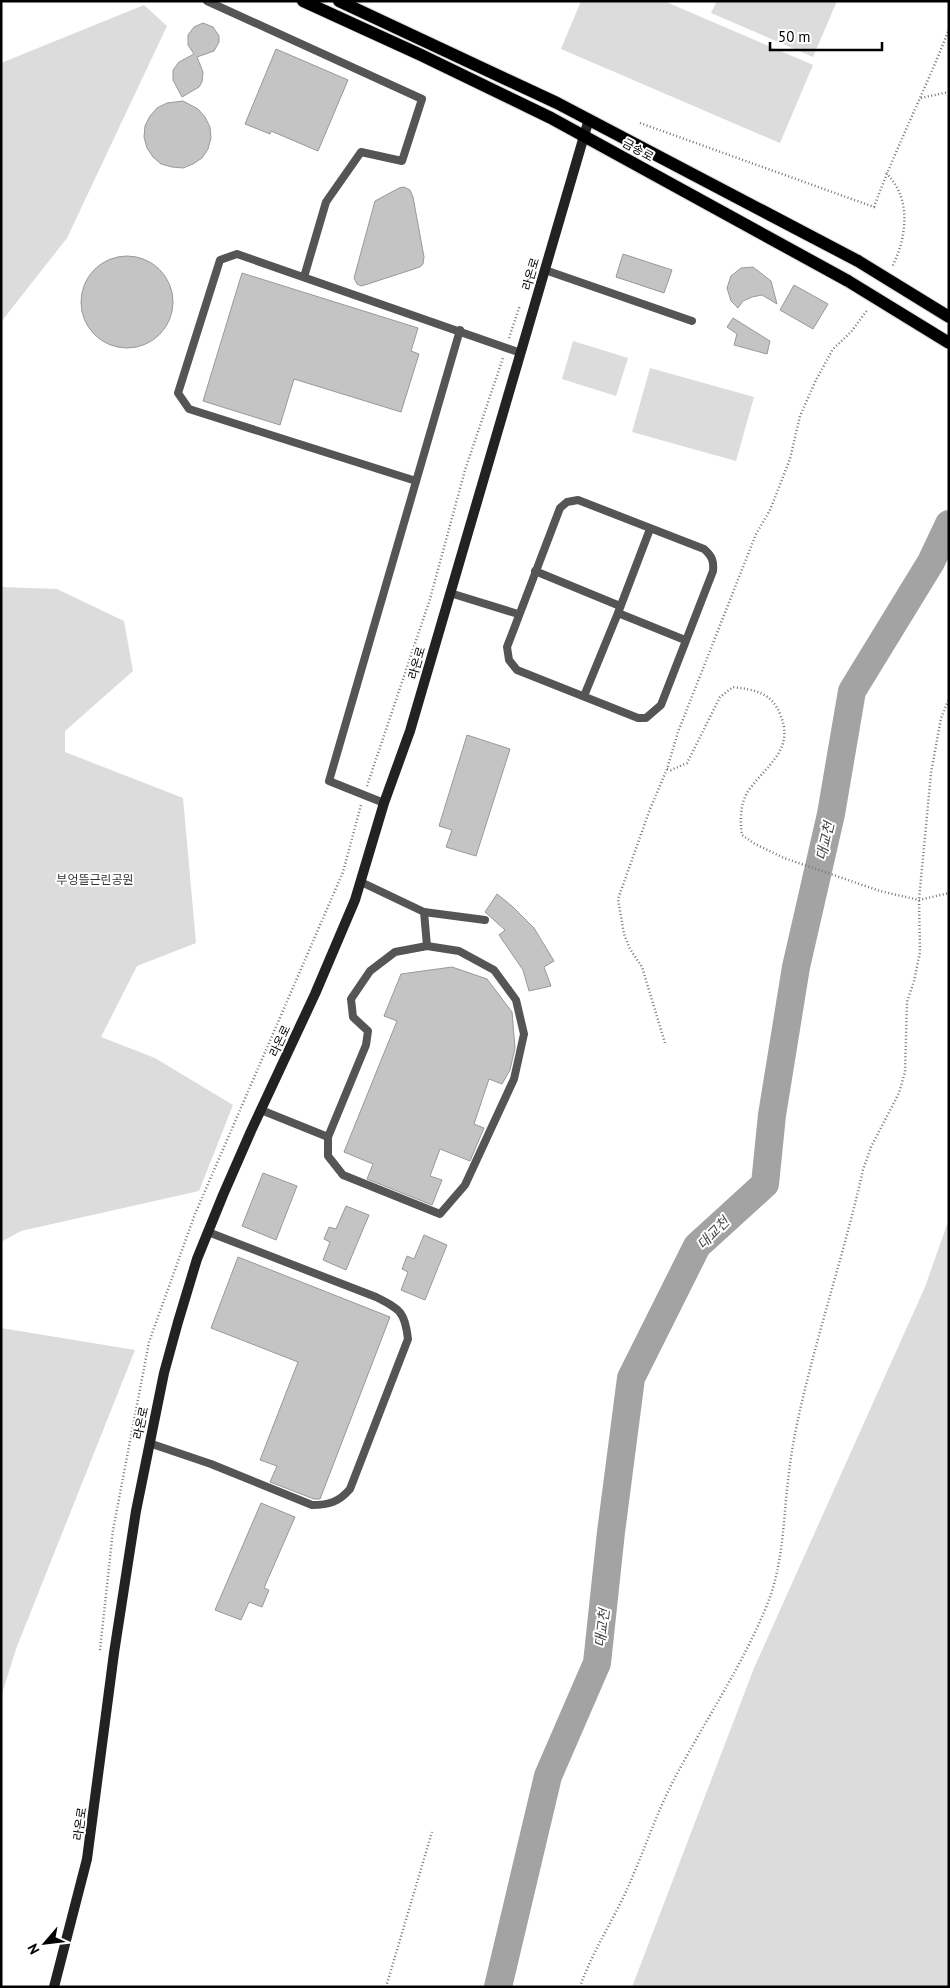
<svg xmlns="http://www.w3.org/2000/svg" width="950" height="1988" font-family="'PT Sans','Noto Sans KR',sans-serif">
	<style>
		.green { fill: #dcdcdc }
		.lines { fill: none; stroke-linecap: round; stroke-linejoin: round }
		.river { stroke: #a3a3a3; stroke-width: 28 }
		.building { fill: #c4c4c4; stroke: #999 }
		.primary-casing { stroke: #dbdbdb; stroke-width: 14 }
		.path { stroke: #777; stroke-width: 2.5; stroke-dasharray: 1 2.5; stroke-linecap: butt }
		.lane { stroke: #555; stroke-width: 8 }
		.secondary { stroke: #222; stroke-width: 10 }
		.primary { stroke: #000; stroke-width: 12 }
		.primary-bridge-casing { stroke: #dbdbdb; stroke-width: 14; stroke-linecap: butt }
		.primary-bridge { stroke: #000; stroke-width: 12 }
		.labels { text-anchor: middle; stroke-width: 4; stroke-linejoin: round; paint-order: stroke }
		.street-label { font-size: 12px; fill: #000; stroke: #fff }
		.park-label { font-size: 12px; fill: #333; stroke: #fff }
		.water-label { font-size: 14px; font-style: italic; fill: #444; stroke: #fff }
	</style>
	<rect width="100%" height="100%" fill="#fff"/>
	<g class="green">
		<path d="M581,1H664L813,65L780,143L561,49Z"/>
		<path d="M717,1H837L813,57L711,13Z"/>
		<path d="M144,5L167,26L67,238L1,322V63Z"/>
		<path d="M573,341L628,358L616,396L562,379Z"/>
		<path d="M650,368L754,397L736,461L632,432Z"/>
		<path d="M1,587L57,589L124,621L133,671L65,731V752L183,798L196,943L137,966L101,1037L155,1058L233,1105L199,1191L21,1231L1,1242Z"/>
		<path d="M949,1219V1987H632L754,1668L925,1287Z"/>
		<path d="M1,1328L135,1350L16,1649L1,1697Z"/>
	</g>
	<g class="lines">
		<path class="river" d="M498,1987L548,1776L597,1663L611,1532L631,1378L697,1246L765,1184L772,1115L796,967L831,814L852,691L931,562L949,524"/>
	</g>
	<g class="building">
		<path d="M203,23L213,27L219,36V42L214,51L197,57L203,72L202,82L199,87L182,97L173,80V70L179,62L194,54L188,45V35L194,27Z"/>
		<path d="M276,49L348,80L318,151L271,131L270,134L245,124Z"/>
		<path d="M183,101L198,109L205,117L210,127L211,138L208,149L202,158L193,164L183,168L172,167L161,164L153,157L147,148L144,137L145,126L150,116L157,108L167,103Z"/>
		<path d="M404,187L410,190L413,197L424,257L423,264L420,267L368,284L361,286L357,284L354,278L375,201L399,188Z"/>
		<path d="M623,254L672,270L664,293L616,277Z"/>
		<circle cx="127" cy="302" r="46"/>
		<path d="M753,267L771,281L777,304L762,295L752,297L743,301L738,308L731,301L727,288L731,276L741,268Z"/>
		<path d="M242,273L418,328L411,351L419,354L401,412L294,379L280,425L203,401Z"/>
		<path d="M794,285L828,304L813,329L780,310Z"/>
		<path d="M733,318L770,341L767,354L734,345L737,334L727,327Z"/>
		<path d="M467,735L510,749L476,856L446,847L452,830L439,826Z"/>
		<path d="M497,894L512,906L534,928L554,961L544,967L551,986L529,991L523,970L499,935L505,930L485,912Z"/>
		<path d="M452,967L487,979L512,1012L515,1048L510,1070L502,1084L489,1079L474,1124L484,1128L470,1161L440,1149L430,1176L442,1180L432,1205L367,1179L373,1164L344,1152L397,1021L384,1016L401,974Z"/>
		<path d="M263,1173L297,1186L276,1240L242,1226Z"/>
		<path d="M346,1206L369,1215L346,1270L323,1260L330,1242L324,1239L329,1227L336,1229Z"/>
		<path d="M424,1235L447,1245L425,1300L401,1290L408,1272L402,1269L407,1256L414,1259Z"/>
		<path d="M238,1257L390,1317L320,1499H314L270,1482L277,1466L260,1460L298,1362L211,1328Z"/>
		<path d="M261,1503L295,1517L264,1588L269,1590L262,1607L249,1602L241,1620L215,1610Z"/>
	</g>
	<g class="lines">
		<defs>
			<g id="primary">
				<path d="M303,1L421,55L551,118L848,281"/>
				<path d="M339,1L557,103L858,261"/>
			</g>
		</defs>
		<use href="#primary" class="primary-casing"/>
		<g class="path">
			<path d="M921,98L949,92"/>
			<path d="M640,123L874,207C896,147 926,89 949,29"/>
			<path d="M886,173C912,198 907,238 892,267"/>
			<path d="M509,338L520,305"/>
			<path d="M667,769L671,770L687,763L720,697L733,687C755,690 771,692 780,714C793,744 775,759 756,781C753,785 749,789 747,793C740,806 740,821 742,835L755,844L784,858L880,891L919,900L949,893"/>
			<path d="M367,786L430,599L465,470L503,358"/>
			<path d="M665,1043L642,967L630,949L624,934L618,899L650,809L667,769L678,732L756,534L770,510L790,459L800,416L816,380L833,349L851,332L868,309"/>
			<path d="M100,1650L113,1530L149,1342L195,1214L343,872L361,805"/>
			<path d="M386,1987L432,1832"/>
			<path d="M580,1987C591,1955 609,1927 624,1896C643,1855 656,1812 678,1772C708,1716 743,1664 767,1605C783,1565 783,1524 788,1481C790,1462 793,1443 797,1424C815,1339 844,1255 863,1170L871,1147L899,1093L905,1072L907,1002L914,981L920,952L919,900L931,773L941,718L949,699"/>
		</g>
		<g class="lane">
			<path d="M207,1L422,99L402,161L361,152L326,202L304,277"/>
			<path d="M545,270L692,321"/>
			<path d="M416,481L189,409L178,393L220,260L237,254L521,353"/>
			<path d="M578,500L704,549C712,556 714,561 713,571L661,705L646,718H638L517,670L509,660L507,647L560,508L567,502Z"/>
			<path d="M535,571L620,606"/>
			<path d="M450,593L518,614"/>
			<path d="M618,613L685,640"/>
			<path d="M584,696L618,613L650,529"/>
			<path d="M384,803L329,781L460,330"/>
			<path d="M361,882L424,912L485,920"/>
			<path d="M424,912L427,946"/>
			<path d="M261,1110L328,1137V1156L343,1175L440,1214L465,1185L514,1079L524,1034L516,1000L494,970L459,951L427,946L395,952L370,971L351,999L353,1017L368,1031L366,1045L328,1137"/>
			<path d="M149,1443L211,1464L312,1505C329,1505 339,1502 350,1489L408,1339C405,1312 400,1309 376,1297L208,1232"/>
		</g>
		<path class="secondary" d="M54,1987L87,1859L114,1653L136,1511L164,1373L178,1322L197,1259L223,1195L251,1131L315,994L355,900L384,803L410,731L589,119"/>
		<use href="#primary" class="primary"/>
		<defs>
			<g id="primary-bridge">
				<path d="M858,261L949,317"/>
				<path d="M848,281L949,343"/>
			</g>
		</defs>
		<use href="#primary-bridge" class="primary-bridge-casing"/>
		<use href="#primary-bridge" class="primary-bridge"/>
	</g>
	<g class="labels">
		<g class="street-label">
			<text transform="translate(638 150) rotate(29)" y="4">금송로</text>
			<text transform="translate(531 274) rotate(-74)" y="4">라온로</text>
			<text transform="translate(417 663) rotate(-74)" y="4">라온로</text>
			<text transform="translate(280 1041) rotate(-65)" y="4">라온로</text>
			<text transform="translate(141 1423) rotate(-78)" y="4">라온로</text>
			<text transform="translate(80 1824) rotate(-82)" y="4">라온로</text>
		</g>
		<g class="park-label">
			<text x="95" y="884">부엉뜰근린공원</text>
		</g>
		<g class="water-label">
			<text transform="translate(825 841) rotate(-77)" y="5">대교천</text>
			<text transform="translate(713 1233) rotate(-45)" y="5">대교천</text>
			<text transform="translate(602 1628) rotate(-83)" y="5">대교천</text>
		</g>
	</g>
	<rect width="950" height="1988" fill="none" stroke="#000000" stroke-width="5"/>
	<g transform="translate(45 1943) rotate(242)" stroke="#ffffff" stroke-width="4" paint-order="stroke">
	<path d="M0-4L9 19L0 12L-9 19Z" fill="#000000"/>
	<text y="-8" font-size="14" font-weight="bold" text-anchor="middle" fill="#000000">N</text>
	</g>
	<path d="M770 42v8h112v-8" fill="none" stroke="#000000" stroke-width="2.5"/>
	<text x="778" y="42" font-size="15" fill="#000000" stroke="#ffffff" stroke-width="4" paint-order="stroke">50 m</text>
</svg>
